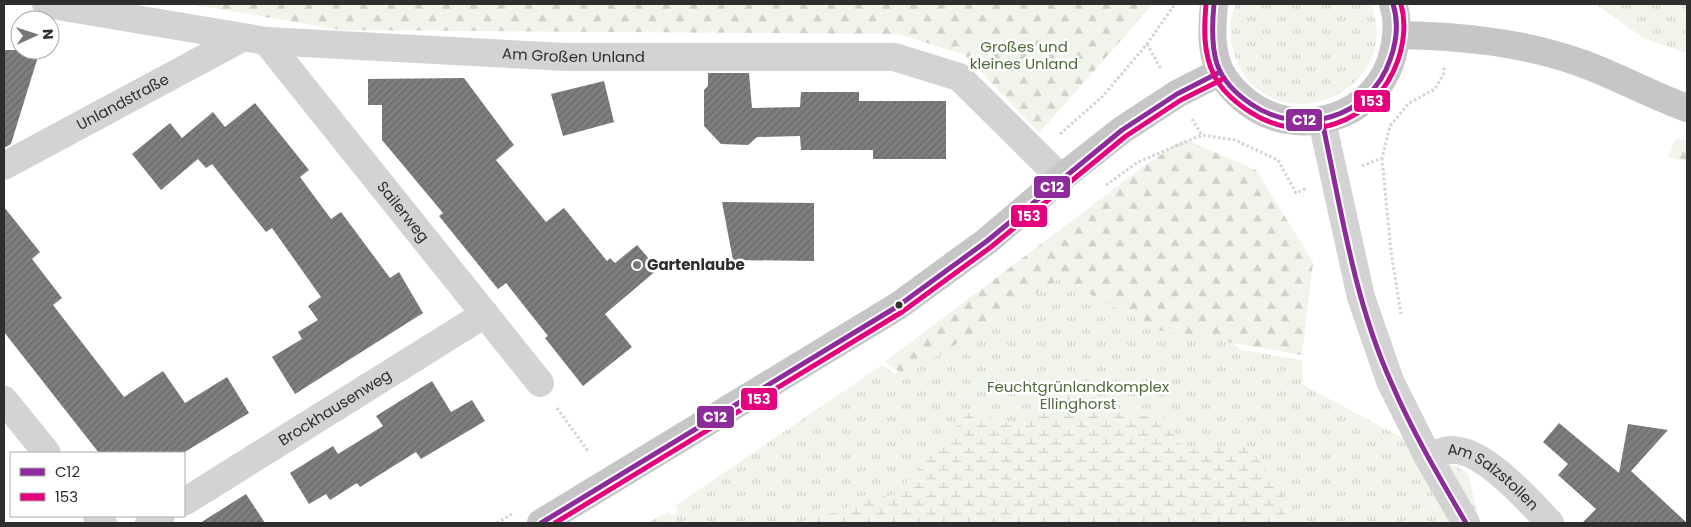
<svg xmlns="http://www.w3.org/2000/svg" width="1691" height="527" font-family="Poppins,sans-serif">
	<style>
		.grass { fill: url(#grass-tufts) }
		.forest { fill: url(#forest-firs) }
		.wetland { fill: url(#wetland-marsh) }
		.building { fill: url(#building-hatch) }
		.lines { fill: none; stroke-linecap: round; stroke-linejoin: round }
		.path { stroke: #d3d3d3; stroke-width: 3; stroke-dasharray: 2.5 2.5; stroke-linecap: butt }
		.minor { stroke: #d3d3d3; stroke-width: 28 }
		.major { stroke: #c6c6c6; stroke-width: 28 }
		.bus-1-casing { stroke: #fff; stroke-width: 9 }
		.bus-2-casing { stroke: #fff; stroke-width: 9 }
		.bus-1 { stroke: #8c2b99; stroke-width: 5 }
		.bus-2 { stroke: #e5007d; stroke-width: 5 }
		.poi-dot { fill: #777; stroke: #fff; stroke-width: 2 }
		.bus-dot { fill: #2e2e2e; stroke: #fff; stroke-width: 2 }
		.labels { text-anchor: middle; stroke-width: 5; stroke-linejoin: round; paint-order: stroke }
		.park-label { font-size: 15px; fill: #4f6a3b; stroke: #fff }
		.street-label { font-size: 15px; fill: #2e2e2e; stroke: #fff }
		.poi-label { font-size: 15px; font-weight: bold; fill: #2e2e2e; stroke: #fff; text-anchor: start }
		.line-badge { stroke: #fff; stroke-width: 2 }
		.badge-label { font-size: 14px; text-anchor: middle; font-weight: bold; fill: #fff }
	</style>
	<defs>
		<pattern id="grass-tufts" width="24" height="20" patternUnits="userSpaceOnUse" patternTransform="scale(1.25)"><rect width="24" height="20" fill="#f0f4eb"/><path d="M3 7l-1-3M5 7V3M7 7l1-3M15 17l-1-3M17 17v-4M19 17l1-3" fill="none" stroke="#ced2ca"/></pattern>
		<pattern id="forest-firs" width="22" height="20" patternUnits="userSpaceOnUse" patternTransform="scale(1.25)"><rect width="22" height="20" fill="#f0f4eb"/><path d="M5 1l3.5 6h-7zM16 11l3.5 6h-7z" fill="#ced2ca"/></pattern>
		<pattern id="wetland-marsh" width="20" height="14" patternUnits="userSpaceOnUse" patternTransform="scale(1.25)"><rect width="20" height="14" fill="#f0f4eb"/><path d="M1 5h8M5 5V1M11 12h8M15 12V8" fill="none" stroke="#ced2ca"/></pattern>
		<pattern id="building-hatch" width="6" height="6" patternUnits="userSpaceOnUse" patternTransform="scale(1.25)"><rect width="6" height="6" fill="#7e7e7e"/><path d="M-1 1l2-2M0 6l6-6M5 7l2-2" fill="none" stroke="#686868"/></pattern>
	</defs>
	<rect width="100%" height="100%" fill="#fff"/>
	<g class="grass">
		<path d="M1236,4H1371C1406,96 1267,147 1235,56C1229,39 1228,20 1236,4Z"/>
		<path d="M1596,4H1687V53L1645,39Z"/>
		<path d="M1076,243L1242,350L1302,360L1303,385L1468,473L1480,523H660L679,512L675,506L882,365L895,374Z"/>
	</g>
	<g class="forest">
		<path d="M190,4H1153L1039,133L965,55L899,34L341,30Z"/>
		<path d="M1184,139L1256,170L1313,262L1302,355L1157,330L1060,278L905,376L885,362L1140,169Z"/>
		<path d="M1676,139L1687,140V161L1668,157Z"/>
		<path d="M669,512L676,523H648Z"/>
	</g>
	<path class="wetland" d="M1070,384L1129,416H1165L1183,449L1249,446L1288,502L1285,523H810L809,521L870,499L897,494L970,411L1019,426Z"/>
	<g class="building">
		<path d="M4,50H40L11,144L6,147H4Z"/>
		<path d="M708,73H749L752,108L800,107L801,92H859V101H946V159H873V150H801L800,136L757,137L748,145L721,144L704,126V90L708,86Z"/>
		<path d="M464,78L514,145L496,160L546,222L564,208L607,261L610,258L615,263L637,245L658,269L605,314L632,347L583,386L545,338L548,336L506,283L498,289L439,216L443,213L382,140V105H368V79Z"/>
		<path d="M604,81L614,122L563,136L551,94Z"/>
		<path d="M255,103L309,170L300,177L331,219L341,212L390,278L399,272L423,313L295,394L272,357L302,339L298,332L318,320L308,306L321,297L272,228L266,232L212,164L206,168L198,159L161,190L132,154L170,123L182,138L213,112L225,127Z"/>
		<path d="M722,202L814,203V261L733,260Z"/>
		<path d="M4,207L40,252L32,259L62,298L53,305L124,397L163,371L185,403L227,377L249,413L183,453H99L4,332Z"/>
		<path d="M432,381L451,412L472,400L485,421L421,459L416,452L360,487L357,483L330,500L326,494L309,504L290,473L333,446L338,454L383,426L376,416Z"/>
		<path d="M1559,423L1619,473L1628,424L1668,430L1631,471L1687,523H1582L1596,509L1558,475L1568,464L1543,442Z"/>
		<path d="M246,494L265,523H200Z"/>
	</g>
	<g class="lines">
		<g class="path">
			<path d="M1147,44L1161,69"/>
			<path d="M1192,119L1202,135"/>
			<path d="M1060,134L1103,96L1147,44L1175,4"/>
			<path d="M1382,158L1391,252L1401,314"/>
			<path d="M1362,166L1382,158L1390,126L1409,103L1435,89L1444,73V67"/>
			<path d="M1106,185L1138,162L1202,135L1235,140L1278,160L1296,193L1307,188"/>
			<path d="M557,408L588,451"/>
			<path d="M497,523L512,514"/>
		</g>
		<g class="minor">
			<path id="s1" d="M46,4L266,41L565,57H894L959,77L1061,178"/>
			<path id="s2" d="M266,41L540,383"/>
			<path d="M1322,121L1361,297L1390,381L1428,457L1466,523"/>
			<path id="s3" d="M4,166L242,38"/>
			<path d="M4,400L47,453"/>
			<path id="s4" d="M1428,457C1434,455 1443,450 1450,450C1482,447 1529,501 1550,523"/>
			<path id="s5" d="M184,502L485,314"/>
			<path d="M97,516L103,523"/>
			<path d="M149,523L161,516"/>
		</g>
		<g class="major">
			<path d="M1214,4C1212,27 1210,49 1220,71C1225,81 1234,91 1242,98C1294,144 1380,120 1394,49C1397,35 1398,18 1393,4"/>
			<path d="M1397,35C1460,36 1522,42 1581,63C1617,76 1651,95 1687,108"/>
			<path d="M541,523L898,306L987,241L1061,178L1122,130L1177,94L1220,72"/>
		</g>
		<defs>
			<g id="bus-1">
				<path d="M1214,4C1212,24 1211,45 1217,64C1223,81 1236,94 1251,104C1301,138 1370,118 1390,60C1397,41 1399,23 1393,4"/>
				<path d="M1322,121C1341,208 1354,300 1391,382C1412,431 1439,477 1466,523"/>
				<path d="M541,523L898,306L987,241L1122,130L1177,94L1220,72"/>
			</g>
			<g id="bus-2">
				<path d="M1206,4C1204,28 1203,53 1214,75C1221,90 1234,101 1247,110C1304,149 1376,124 1398,60C1404,42 1406,22 1401,4"/>
				<path d="M555,523L902,312L991,247L1126,136L1181,100L1223,79"/>
			</g>
		</defs>
		<use href="#bus-1" class="bus-1-casing"/>
		<use href="#bus-2" class="bus-2-casing"/>
		<use href="#bus-1" class="bus-1"/>
		<use href="#bus-2" class="bus-2"/>
	</g>
	<circle class="poi-dot" cx="637" cy="265" r="5"/>
	<circle class="bus-dot" cx="899" cy="305" r="4.5"/>
	<g class="labels">
		<g class="park-label">
			<text x="1024" y="52">Großes und<tspan x="1024" dy="17">kleines Unland</tspan></text>
			<text x="1078" y="392">Feuchtgrünlandkomplex<tspan x="1078" dy="17">Ellinghorst</tspan></text>
		</g>
		<g class="street-label">
			<text dy="5" stroke="none"><textPath href="#s1" startOffset="531">Am Großen Unland</textPath></text>
			<text dy="5" stroke="none"><textPath href="#s3" startOffset="135">Unlandstraße</textPath></text>
			<text dy="5" stroke="none"><textPath href="#s2" startOffset="219">Sailerweg</textPath></text>
			<text dy="5" stroke="none"><textPath href="#s5" startOffset="178">Brockhausenweg</textPath></text>
			<text dy="5" stroke="none"><textPath href="#s4" startOffset="75">Am Salzstollen</textPath></text>
		</g>
		<g class="poi-label">
			<text x="647" y="270">Gartenlaube</text>
		</g>
	</g>
	<g class="line-badge">
		<rect x="1353" y="89" width="38" height="24" rx="5" fill="#e5007d"/>
		<rect x="1285" y="108" width="38" height="24" rx="5" fill="#8c2b99"/>
		<rect x="1033" y="175" width="38" height="24" rx="5" fill="#8c2b99"/>
		<rect x="1010" y="204" width="38" height="24" rx="5" fill="#e5007d"/>
		<rect x="740" y="387" width="38" height="24" rx="5" fill="#e5007d"/>
		<rect x="696" y="405" width="39" height="24" rx="5" fill="#8c2b99"/>
	</g>
	<g class="badge-label">
		<text x="1372" y="106">153</text>
		<text x="1304" y="125">C12</text>
		<text x="1052" y="192">C12</text>
		<text x="1029" y="221">153</text>
		<text x="759" y="404">153</text>
		<text x="715" y="422">C12</text>
	</g>
	<rect width="1691" height="527" fill="none" stroke="#2e2e2e" stroke-width="10"/>
	<rect x="10" y="452" width="175" height="65" fill="#ffffff" stroke="#ababab"/>
	<rect x="20" y="468" width="25" height="8" fill="#8c2b99" stroke="#ababab"/>
	<text x="55" y="477" font-size="15" fill="#2e2e2e">C12</text>
	<rect x="20" y="493" width="25" height="8" fill="#e5007d" stroke="#ababab"/>
	<text x="55" y="502" font-size="15" fill="#2e2e2e">153</text>
	<g transform="translate(35 35) rotate(87)"><circle r="24" fill="#ffffff" stroke="#ababab"/>
	<path d="M0-4L9 19L0 12L-9 19Z" fill="#777777"/>
	<text y="-8" font-size="14" font-weight="bold" text-anchor="middle" fill="#2e2e2e">N</text>
	</g>
</svg>
